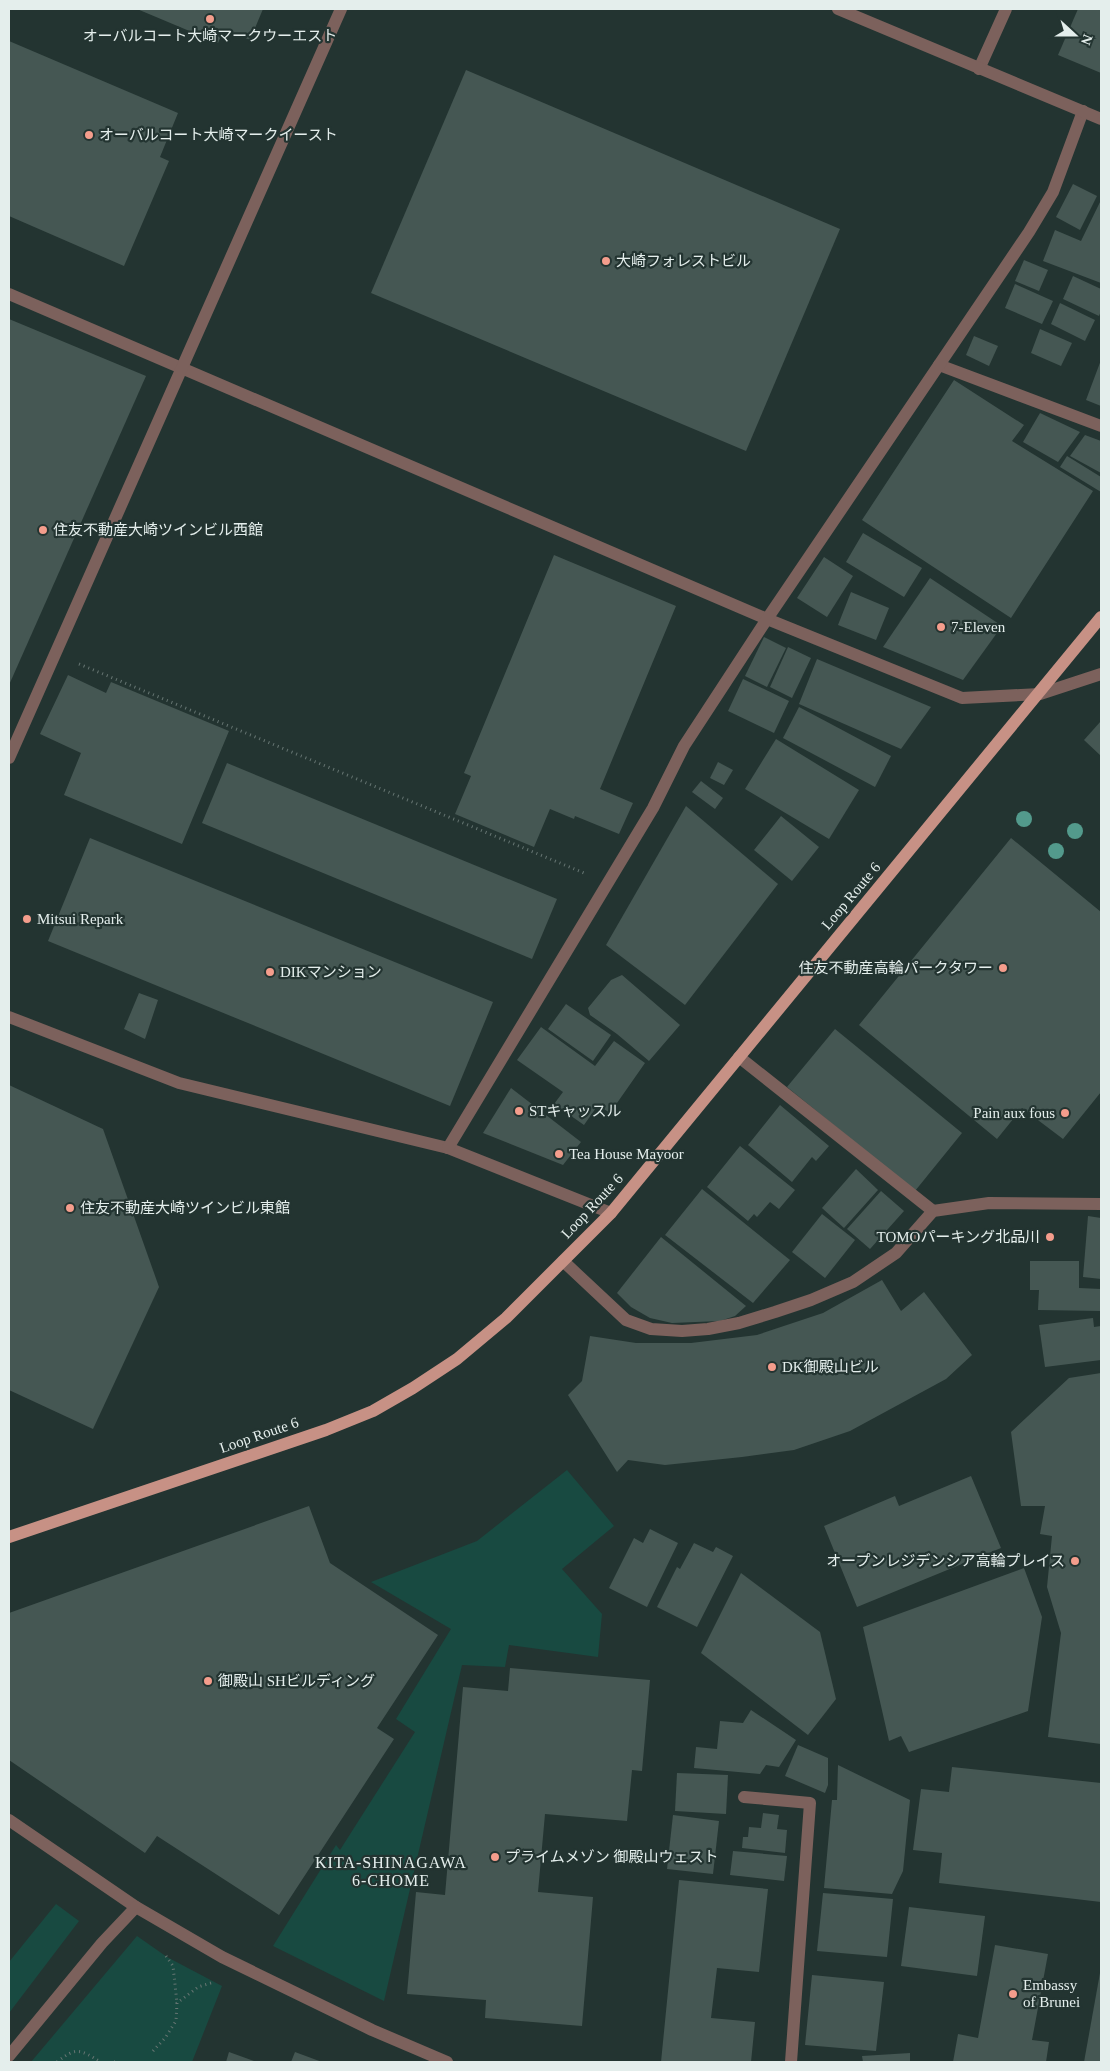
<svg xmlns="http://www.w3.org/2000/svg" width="1110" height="2071" font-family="'Times New Roman','Noto Sans JP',serif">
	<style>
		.green { fill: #184a41 }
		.building { fill: #455753 }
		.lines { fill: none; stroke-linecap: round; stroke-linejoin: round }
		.path { stroke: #677673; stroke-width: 3; stroke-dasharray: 1 4; stroke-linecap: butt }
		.service { stroke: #7c615c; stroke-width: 12 }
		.minor { stroke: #7c615c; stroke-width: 12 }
		.tertiary { stroke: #7c615c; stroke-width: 12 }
		.primary { stroke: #c79185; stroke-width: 12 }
		.tree { fill: #539a8c }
		.poi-dot { fill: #f49d8c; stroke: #233431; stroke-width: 2 }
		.labels { text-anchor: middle; stroke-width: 4.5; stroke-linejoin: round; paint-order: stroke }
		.poi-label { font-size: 15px; fill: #e4eeec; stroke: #233431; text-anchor: start }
		.street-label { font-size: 15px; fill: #e4eeec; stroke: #233431 }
		.neighbourhood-label { font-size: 16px; letter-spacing: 1px; fill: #e4eeec; stroke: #233431 }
	</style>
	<rect width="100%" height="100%" fill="#233431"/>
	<g class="green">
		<path d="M567,1470L614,1526L562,1569L602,1614L598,1657L509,1645L505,1667L462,1665L384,2001L273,1946L336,1845L340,1850L415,1732L396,1719L451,1629L371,1582L477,1541Z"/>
		<path d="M56,1904L79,1921L9,2013V1962Z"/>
		<path d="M137,1936L167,1957L222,1986L192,2062H31Z"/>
	</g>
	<g class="building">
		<path d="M137,9H263L250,40L224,29L218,43Z"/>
		<path d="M1078,9H1101V73L1058,55Z"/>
		<path d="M9,41L178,113L160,157L169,161L124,266L9,216Z"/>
		<path d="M466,70L840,229L746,451L371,293Z"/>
		<path d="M1073,184L1097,196L1080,230L1056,217Z"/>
		<path d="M1101,200V283L1043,261L1055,230L1081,241Z"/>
		<path d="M1024,260L1048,270L1039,291L1015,281Z"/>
		<path d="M1073,276L1101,289V311L1099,316L1063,299Z"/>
		<path d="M1015,284L1053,301L1042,324L1005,308Z"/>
		<path d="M1060,303L1095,320L1085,341L1051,324Z"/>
		<path d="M9,319L146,376L9,685Z"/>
		<path d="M1040,329L1072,343L1061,366L1031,353Z"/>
		<path d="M974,336L998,346L989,366L966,355Z"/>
		<path d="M1101,360V406L1086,400Z"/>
		<path d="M954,380L1024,425L1012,441L1093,491L1011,618L862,520Z"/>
		<path d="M1040,413L1080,432L1058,462L1023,442Z"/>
		<path d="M1085,435L1101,441V473L1070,456Z"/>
		<path d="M1067,456L1101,477V492L1060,467Z"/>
		<path d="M863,533L922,568L904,597L846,562Z"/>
		<path d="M554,555L676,606L600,789L633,803L619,834L575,816L574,819L550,809L534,847L455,814L471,776L464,773Z"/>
		<path d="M824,557L853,576L827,617L797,598Z"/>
		<path d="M930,578L1002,626L963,680L883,647Z"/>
		<path d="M851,592L889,608L876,640L838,625Z"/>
		<path d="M764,637L786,648L767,687L745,676Z"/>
		<path d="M788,647L811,658L792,698L770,687Z"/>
		<path d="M817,659L931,707L901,749L799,704Z"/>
		<path d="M68,675L106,693L111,682L229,731L182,844L64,795L81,753L40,734Z"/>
		<path d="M743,679L789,701L774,733L728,711Z"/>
		<path d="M799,707L891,756L875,787L783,738Z"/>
		<path d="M1101,721V756L1084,740Z"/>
		<path d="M776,739L859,790L829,839L745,789Z"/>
		<path d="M718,762L733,770L724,785L710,778Z"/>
		<path d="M227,763L557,899L532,959L202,823Z"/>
		<path d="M701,781L723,798L715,809L692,792Z"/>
		<path d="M686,806L778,884L685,1005L606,945Z"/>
		<path d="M781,816L819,847L792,881L754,850Z"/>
		<path d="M90,838L493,1002L450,1106L48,941Z"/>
		<path d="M1011,838L1101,912V1092L1063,1139L1022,1108L997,1139L859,1025Z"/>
		<path d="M622,975L680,1025L649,1061L617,1034L590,1015L588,1008L611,980Z"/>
		<path d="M139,993L158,1000L145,1039L124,1029Z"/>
		<path d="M566,1004L611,1035L593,1061L548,1029Z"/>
		<path d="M541,1027L595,1066L614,1041L645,1063L610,1113L598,1105L584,1125L554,1104L563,1092L517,1060Z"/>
		<path d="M835,1029L962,1133L915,1191L787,1087Z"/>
		<path d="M9,1085L103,1129L159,1287L93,1429L9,1390Z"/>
		<path d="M511,1088L581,1142L563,1165L483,1133Z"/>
		<path d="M780,1105L829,1146L816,1161L812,1157L792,1182L748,1145Z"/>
		<path d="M740,1146L795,1190L779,1209L770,1202L757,1217L754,1214L748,1221L707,1187Z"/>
		<path d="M856,1169L878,1190L844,1228L822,1208Z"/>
		<path d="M702,1189L790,1260L753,1303L665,1235Z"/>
		<path d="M881,1191L904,1211L870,1249L847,1229Z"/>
		<path d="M822,1214L855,1240L825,1278L792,1252Z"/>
		<path d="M1088,1216L1101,1218V1279L1083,1277Z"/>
		<path d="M661,1237L746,1306L735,1316L720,1321L672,1323L650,1318L631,1307L617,1293Z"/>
		<path d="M1030,1261H1079V1288L1101,1289V1311L1038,1310L1039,1290H1030Z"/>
		<path d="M882,1280L901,1311L924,1292L972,1355L946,1379L850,1431L794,1450L742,1457L665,1465L628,1460L617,1472L568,1395L582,1381L590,1336L636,1343H691L757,1335L823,1313Z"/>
		<path d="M1093,1318L1094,1327L1101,1326V1360L1045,1367L1039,1325Z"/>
		<path d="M1101,1373V1744L1048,1737L1061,1633L1047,1587L1052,1536L1040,1534L1045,1506H1021L1011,1432L1069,1378Z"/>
		<path d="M971,1476L1001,1548L857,1607L824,1526L895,1496L899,1506Z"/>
		<path d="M309,1506L330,1563L438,1635L377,1728L394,1739L279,1915L157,1836L145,1853L9,1760V1613Z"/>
		<path d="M650,1529L678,1543L647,1607L609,1588L634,1538L643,1543Z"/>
		<path d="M694,1543L713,1552L716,1547L733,1556L697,1627L657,1607L677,1567L680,1569Z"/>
		<path d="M1024,1568L1042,1617L1028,1711L909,1752L901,1736L889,1741L863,1627Z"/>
		<path d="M741,1573L820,1632L836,1699L808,1735L701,1653Z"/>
		<path d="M510,1668L650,1680L642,1771L632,1770L627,1821L545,1814L538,1892L593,1897L582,2026L485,2018L486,2000L407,1994L416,1892L445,1895L463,1687L508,1691Z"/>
		<path d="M751,1710L796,1740L779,1767L766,1765L760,1774L694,1768L696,1747L717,1749L720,1721L743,1723Z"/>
		<path d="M798,1745L828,1758V1785L825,1793L785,1776Z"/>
		<path d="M838,1765L910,1800L903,1871L892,1894L824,1888L832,1800H837Z"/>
		<path d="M952,1767L1101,1783V1902L939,1883L942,1853L913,1850L921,1789L949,1792Z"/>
		<path d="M677,1773L728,1775L726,1814L675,1811Z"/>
		<path d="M763,1813L779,1815L777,1829L787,1830L785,1853L742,1848L743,1837H748L749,1827L761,1828Z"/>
		<path d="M673,1815L719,1821L713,1874L667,1869Z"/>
		<path d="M733,1851L787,1856L784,1881L730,1875Z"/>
		<path d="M679,1880L768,1889L759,1972L717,1968L711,2018L755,2022L751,2062H661Z"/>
		<path d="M823,1893L893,1899L887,1957L817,1951Z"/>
		<path d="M909,1907L985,1916L977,1976L901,1966Z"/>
		<path d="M995,1945L1048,1954L1032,2040L1049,2042L1046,2062H953L958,2034L978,2038Z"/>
		<path d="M1100,1973L1101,2062H1084Z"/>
		<path d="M812,1975L884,1982L876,2051L805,2045Z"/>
		<path d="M229,2052L257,2062H226Z"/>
		<path d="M295,2052L322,2062H291Z"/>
		<path d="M910,2053V2062H863L862,2056Z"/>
	</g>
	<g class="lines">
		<g class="path">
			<path d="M79,664L584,873"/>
			<path d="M166,1956L173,1966L177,2003"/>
			<path d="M153,2051L165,2038L176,2021L177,2003L198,1987L214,1982"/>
			<path d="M57,2062C77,2046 80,2050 101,2062"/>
			<path d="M114,2062H118"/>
		</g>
		<g class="service">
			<path d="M939,365L1101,426"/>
			<path d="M744,1797L810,1803L791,2062"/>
		</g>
		<g class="minor">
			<path d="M979,69L1006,9"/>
			<path d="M9,294L767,619L962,698L1040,694L1101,674"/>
			<path d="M9,758L341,9"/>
			<path d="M9,1017L179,1083L448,1148L611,1213"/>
			<path d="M739,1057L933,1211"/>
			<path d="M448,1148L653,808L684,746L767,619L1029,232L1053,192L1083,111"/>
			<path d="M563,1261L626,1320L651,1329L682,1331L708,1329L739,1323L775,1312L811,1300L853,1282L896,1253L933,1211L989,1203L1101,1204"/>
			<path d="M9,1820L136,1907L222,1957L372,2030L447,2062"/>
			<path d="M9,2056L102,1943L136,1907"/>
		</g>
		<path class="tertiary" d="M838,9L1101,119"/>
		<path class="primary" d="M9,1537L326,1430L373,1411L413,1388L457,1359L506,1318L611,1213L1101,617"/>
	</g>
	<g class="tree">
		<circle cx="1024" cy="819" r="8"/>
		<circle cx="1075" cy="831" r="8"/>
		<circle cx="1056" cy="851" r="8"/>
	</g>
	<g class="poi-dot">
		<circle cx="210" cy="19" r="5"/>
		<circle cx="89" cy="135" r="5"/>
		<circle cx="606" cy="261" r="5"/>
		<circle cx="43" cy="530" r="5"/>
		<circle cx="941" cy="627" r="5"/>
		<circle cx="27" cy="919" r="5"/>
		<circle cx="1003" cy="968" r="5"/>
		<circle cx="270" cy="972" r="5"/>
		<circle cx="519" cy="1111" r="5"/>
		<circle cx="1065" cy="1113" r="5"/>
		<circle cx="559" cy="1154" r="5"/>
		<circle cx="70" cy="1208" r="5"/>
		<circle cx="1050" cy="1237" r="5"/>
		<circle cx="772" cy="1367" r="5"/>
		<circle cx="1075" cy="1561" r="5"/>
		<circle cx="208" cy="1681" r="5"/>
		<circle cx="495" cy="1857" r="5"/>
		<circle cx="1013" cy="1994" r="5"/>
	</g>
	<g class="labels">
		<g class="poi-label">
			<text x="210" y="41" text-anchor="middle">オーバルコート大崎マークウーエスト</text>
			<text x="99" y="140">オーバルコート大崎マークイースト</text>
			<text x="616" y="266">大崎フォレストビル</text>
			<text x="53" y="535">住友不動産大崎ツインビル西館</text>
			<text x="951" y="632">7-Eleven</text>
			<text x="37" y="924">Mitsui Repark</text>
			<text x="993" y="973" text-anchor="end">住友不動産高輪パークタワー</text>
			<text x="280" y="977">DIKマンション</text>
			<text x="529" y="1116">STキャッスル</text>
			<text x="1055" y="1118" text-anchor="end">Pain aux fous</text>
			<text x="569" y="1159">Tea House Mayoor</text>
			<text x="80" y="1213">住友不動産大崎ツインビル東館</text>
			<text x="1040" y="1242" text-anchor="end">TOMOパーキング北品川</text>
			<text x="782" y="1372">DK御殿山ビル</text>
			<text x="1065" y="1566" text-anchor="end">オープンレジデンシア高輪プレイス</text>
			<text x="218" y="1686">御殿山 SHビルディング</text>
			<text x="505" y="1862">プライムメゾン 御殿山ウェスト</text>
			<text x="1023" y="1990">Embassy<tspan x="1023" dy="17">of Brunei</tspan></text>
		</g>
		<g class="street-label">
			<text transform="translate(851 896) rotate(-50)" y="5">Loop Route 6</text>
			<text transform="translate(592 1206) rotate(-47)" y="5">Loop Route 6</text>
			<text transform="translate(259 1435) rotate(-19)" y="5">Loop Route 6</text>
		</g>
		<g class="neighbourhood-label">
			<text x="391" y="1868">KITA-SHINAGAWA<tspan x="391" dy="18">6-CHOME</tspan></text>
		</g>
	</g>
	<rect width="1110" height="2071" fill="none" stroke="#e4eeec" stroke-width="20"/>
	<g transform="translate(1075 35) rotate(111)" stroke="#233431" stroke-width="4" paint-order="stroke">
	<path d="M0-4L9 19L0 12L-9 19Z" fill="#e4eeec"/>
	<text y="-8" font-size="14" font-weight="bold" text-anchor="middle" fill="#e4eeec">N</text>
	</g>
</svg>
